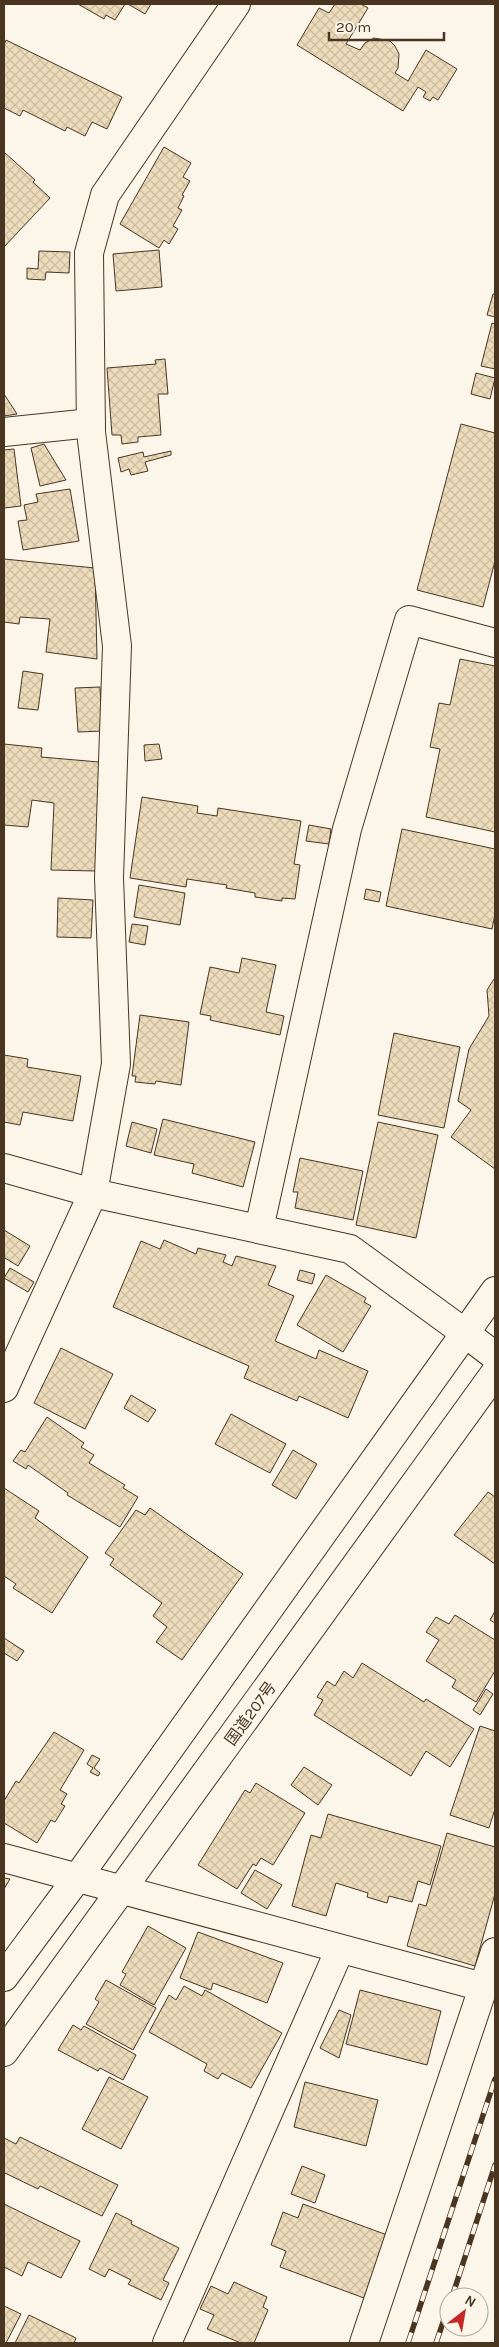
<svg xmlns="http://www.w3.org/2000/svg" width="499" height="2347" font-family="Karla,'Noto Sans JP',sans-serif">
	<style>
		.building { fill: url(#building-cross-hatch); stroke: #4a3520 }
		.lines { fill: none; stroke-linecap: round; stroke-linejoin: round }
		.minor-casing { stroke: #4a3520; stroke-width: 30 }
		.tertiary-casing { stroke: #4a3520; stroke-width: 30 }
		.minor { stroke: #fbf6e9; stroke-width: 28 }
		.tertiary { stroke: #fbf6e9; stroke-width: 28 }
		.rail-casing { stroke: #4a3520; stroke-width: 5.5 }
		.rail { stroke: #fbf6e9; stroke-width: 4; stroke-dasharray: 11; stroke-linecap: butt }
		.labels { text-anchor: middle; stroke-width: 4; stroke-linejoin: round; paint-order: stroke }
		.street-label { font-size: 16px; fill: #4a3520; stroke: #fbf6e9 }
	</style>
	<defs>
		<pattern id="building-cross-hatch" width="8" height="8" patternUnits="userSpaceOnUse" patternTransform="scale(1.25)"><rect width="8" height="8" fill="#ecdcbc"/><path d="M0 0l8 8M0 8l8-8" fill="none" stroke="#ccbda1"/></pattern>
	</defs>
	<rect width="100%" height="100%" fill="#fbf6e9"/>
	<g class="building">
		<path d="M78,4H125L115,20L106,15L104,19Z"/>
		<path d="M128,4H151L145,14Z"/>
		<path d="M335,4H361L368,8L346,44L360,50L365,43L374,38L390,41L395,46L399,54L398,68L395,73L408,81L426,50L457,69L438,100L433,97L430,101L423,97L426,92L418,87L403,111L297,45L319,8L329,13Z"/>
		<path d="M6,40L122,97L107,129L92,122L85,136L67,127L65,131L23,110L20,116L4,108V45Z"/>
		<path d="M164,147L191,163L183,177L190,181L182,195L184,196L178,208L182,210L173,226L178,229L169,244L164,240L159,248L120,224Z"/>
		<path d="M4,152L35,180L33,182L50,198L4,247Z"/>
		<path d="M159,250L162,287L116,291L113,254Z"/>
		<path d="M39,251L70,252L69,273L46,272L45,280L27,279V268L38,269Z"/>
		<path d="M493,294H495V317L487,315Z"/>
		<path d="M492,323L495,324V369L481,366Z"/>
		<path d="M165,359L168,394H158L161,435L138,437V442L122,444L121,435H112L107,368L156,364L155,360Z"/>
		<path d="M476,373L495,378L490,399L471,394Z"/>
		<path d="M4,394L17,414L4,416Z"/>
		<path d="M461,424L495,433V561L483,607L417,590Z"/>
		<path d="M44,444L66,480L40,486L31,448Z"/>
		<path d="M14,449L21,506L4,508V450Z"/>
		<path d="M171,451V455L145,462L148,471L131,475L129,469L121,472L118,458L143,452L144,457Z"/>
		<path d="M70,489L79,541L23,550L18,521L27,520L24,505L38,502L36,494Z"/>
		<path d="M4,559L95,568L97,659L46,652L50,619L20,617L19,624L4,622Z"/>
		<path d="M460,659L495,666V832L426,817L440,749L430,747L439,703L450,705Z"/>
		<path d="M23,671L43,674L38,710L18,708Z"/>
		<path d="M100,687L102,731L78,732L75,688Z"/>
		<path d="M4,744L42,748L41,757L99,762L96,871L51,870L54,803L32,800L28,827L4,825Z"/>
		<path d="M159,744L162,759L145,761L144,745Z"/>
		<path d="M142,797L198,806L197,813L217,816L218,808L301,821L294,864L300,865L295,899L282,898V901L255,897V893L226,888L227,885L187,879L186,887L130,878Z"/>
		<path d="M309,825L331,829L329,844L306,841Z"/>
		<path d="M402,829L495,849V914L492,929L386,906Z"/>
		<path d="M139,885L185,893L180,925L134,917Z"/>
		<path d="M366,889L381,892L379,902L364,899Z"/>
		<path d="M58,898L93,900L91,938L57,937Z"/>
		<path d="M132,924L148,926L145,945L129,942Z"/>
		<path d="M242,958L276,965L266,1012L284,1016L280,1035L210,1020L211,1016L200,1014L210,967L239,973Z"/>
		<path d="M494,979L495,980V1169L451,1137L471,1110L458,1101L469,1049L489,1016L487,990Z"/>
		<path d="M140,1015L189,1022L181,1085L156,1081L155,1084L135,1082L136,1076H132Z"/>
		<path d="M394,1033L460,1047L444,1128L378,1115Z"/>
		<path d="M4,1055L28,1059L27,1067L81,1076L73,1121L23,1112L20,1125L4,1122Z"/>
		<path d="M163,1119L255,1142L243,1187L192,1173L194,1164L154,1155Z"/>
		<path d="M132,1122L157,1129L151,1153L126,1146Z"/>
		<path d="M378,1122L438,1135L416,1238L356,1225Z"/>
		<path d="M300,1158L363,1171L353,1220L295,1208L298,1192H293Z"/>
		<path d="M4,1230L30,1246L18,1266L5,1258L4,1261Z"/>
		<path d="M164,1240L196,1254L198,1248L226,1255L223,1262L232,1266L236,1256L276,1266L268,1285L294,1296L275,1341L316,1359L319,1350L368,1371L348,1418L299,1396L297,1401L244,1378L249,1366L113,1307L141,1241L160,1249Z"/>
		<path d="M10,1268L34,1282L28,1292L4,1278Z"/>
		<path d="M300,1270L315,1274L312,1284L297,1280Z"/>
		<path d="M326,1275L366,1298L364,1302L371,1306L343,1352L297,1325Z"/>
		<path d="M61,1348L113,1374L85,1429L34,1403Z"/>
		<path d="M131,1395L156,1410L148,1422L124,1408Z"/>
		<path d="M231,1414L286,1444L270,1473L215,1444Z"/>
		<path d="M47,1417L84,1443L81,1447L94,1455L89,1463L125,1485L123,1488L138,1497L120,1527L67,1495L68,1493L28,1465L26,1469L13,1461L21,1450L25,1452Z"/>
		<path d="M293,1450L317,1464L296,1499L272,1485Z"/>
		<path d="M4,1488L39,1511L35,1518L88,1557L52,1613L13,1588L16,1584L4,1576Z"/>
		<path d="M488,1492L495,1497V1564L454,1535Z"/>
		<path d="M150,1508L243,1574L182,1660L156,1642L167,1627L153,1616L162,1603L110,1565L114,1559L105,1553L136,1510L145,1515Z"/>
		<path d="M495,1611V1623L490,1620Z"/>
		<path d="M455,1615L495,1640V1671L476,1702L452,1687L456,1680L426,1661L439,1640L426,1632L436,1617L449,1624Z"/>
		<path d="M4,1638L24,1651L17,1661L4,1653Z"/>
		<path d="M362,1663L424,1702L426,1699L474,1729L450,1767L426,1751L411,1776L314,1715L323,1700L317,1697L327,1681L335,1686L344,1671L353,1678Z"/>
		<path d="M486,1689L493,1694L480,1715L473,1710Z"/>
		<path d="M480,1726L495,1731V1809L489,1828L450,1815Z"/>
		<path d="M54,1732L84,1750L60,1790L67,1794L61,1804L65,1806L55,1822L51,1820L37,1843L4,1823V1801L16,1781L19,1783Z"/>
		<path d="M92,1755L100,1759L94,1768L100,1773L98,1776L90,1772L93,1768L87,1764Z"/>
		<path d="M304,1767L332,1785L318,1805L291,1785Z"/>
		<path d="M256,1783L305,1813L273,1865L261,1858L256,1866L253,1864L237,1889L198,1865L245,1790L250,1793Z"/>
		<path d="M328,1814L441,1846L430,1885L418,1881L412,1902L389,1896L387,1903L367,1897L368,1893L336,1883L326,1916L292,1906L311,1835L321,1838Z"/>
		<path d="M447,1833L495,1847V1894L475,1966L407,1946L419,1904L426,1906Z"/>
		<path d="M255,1870L282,1885L267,1909L241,1893Z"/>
		<path d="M4,1878L10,1879L4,1889Z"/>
		<path d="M148,1926L186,1948L154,2005L120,1985L126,1974L122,1972Z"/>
		<path d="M198,1932L283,1963L267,2003L213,1983L211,1990L180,1978Z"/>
		<path d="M106,1980L156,2008L133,2050L86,2024L99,2002L95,1999Z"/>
		<path d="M184,1986L202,1996L205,1990L282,2033L251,2088L222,2073L218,2079L204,2071L207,2064L149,2032L169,1995L176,2000Z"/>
		<path d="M360,1990L441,2011L427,2065L346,2044Z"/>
		<path d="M339,2010L351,2015L339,2058L320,2048Z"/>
		<path d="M73,2025L81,2030L84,2026L136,2055L123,2080L100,2068L98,2071L58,2050Z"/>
		<path d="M109,2077L148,2097L121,2149L82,2129Z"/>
		<path d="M305,2082L378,2100L366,2146L294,2127Z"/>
		<path d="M20,2137L118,2185L102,2216L40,2186L38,2189L5,2173L4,2175V2138L16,2144Z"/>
		<path d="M302,2166L325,2175L315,2203L291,2194Z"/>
		<path d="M4,2204L80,2241L61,2278L28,2262L22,2276L4,2267Z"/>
		<path d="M303,2204L387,2235L364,2298L280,2267L286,2251L271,2245L283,2212L298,2218Z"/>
		<path d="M116,2213L132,2221L131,2224L179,2248L163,2280L169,2283L161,2300L128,2284L131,2280L109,2269L105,2277L89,2269Z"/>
		<path d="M234,2282L267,2297L263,2307L268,2310L254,2343H241L207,2329L214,2315L200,2309L211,2286L228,2294Z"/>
		<path d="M4,2306L21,2314L6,2343H4Z"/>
		<path d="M29,2315L76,2338L74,2343H15Z"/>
	</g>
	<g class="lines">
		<defs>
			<g id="minor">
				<path d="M4,432L91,423"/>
				<path d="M4,1168L93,1193L350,1249L465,1333"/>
				<path d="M259,1229L347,829L409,620L495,643"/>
				<path d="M4,1388L93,1193L116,1064L109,878L117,646L91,432L89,253L105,195L236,4"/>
				<path d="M4,1858L483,1987"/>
				<path d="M167,2343L340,1949"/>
			</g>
			<g id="tertiary">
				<path d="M465,1333L495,1356"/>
				<path d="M4,1977L78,1877L495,1291"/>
				<path d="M4,2052L495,1373"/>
				<path d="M364,2343L495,1952"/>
			</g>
		</defs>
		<use href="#minor" class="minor-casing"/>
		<use href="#tertiary" class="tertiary-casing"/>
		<use href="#minor" class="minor"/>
		<use href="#tertiary" class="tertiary"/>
		<defs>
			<g id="rail">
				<path d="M452,2297L495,2165"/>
				<path d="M408,2343L495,2079"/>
				<path d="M436,2343L449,2305"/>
			</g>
		</defs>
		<use href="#rail" class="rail-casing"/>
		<use href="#rail" class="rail"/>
	</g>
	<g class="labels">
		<g class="street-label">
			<text transform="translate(250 1713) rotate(-54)" y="6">国道207号</text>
		</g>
	</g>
	<rect width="499" height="2347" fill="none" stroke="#4a3520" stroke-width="10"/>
	<g transform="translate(464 2312) rotate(31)"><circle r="24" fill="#fbf6e9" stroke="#b4a999"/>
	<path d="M0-4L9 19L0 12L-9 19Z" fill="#c62828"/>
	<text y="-8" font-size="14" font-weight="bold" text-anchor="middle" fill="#4a3520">N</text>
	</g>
	<path d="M329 32v8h115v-8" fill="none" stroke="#4a3520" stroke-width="2.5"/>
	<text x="336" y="32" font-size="15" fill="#4a3520" stroke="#fbf6e9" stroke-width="4" paint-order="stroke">20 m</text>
</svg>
